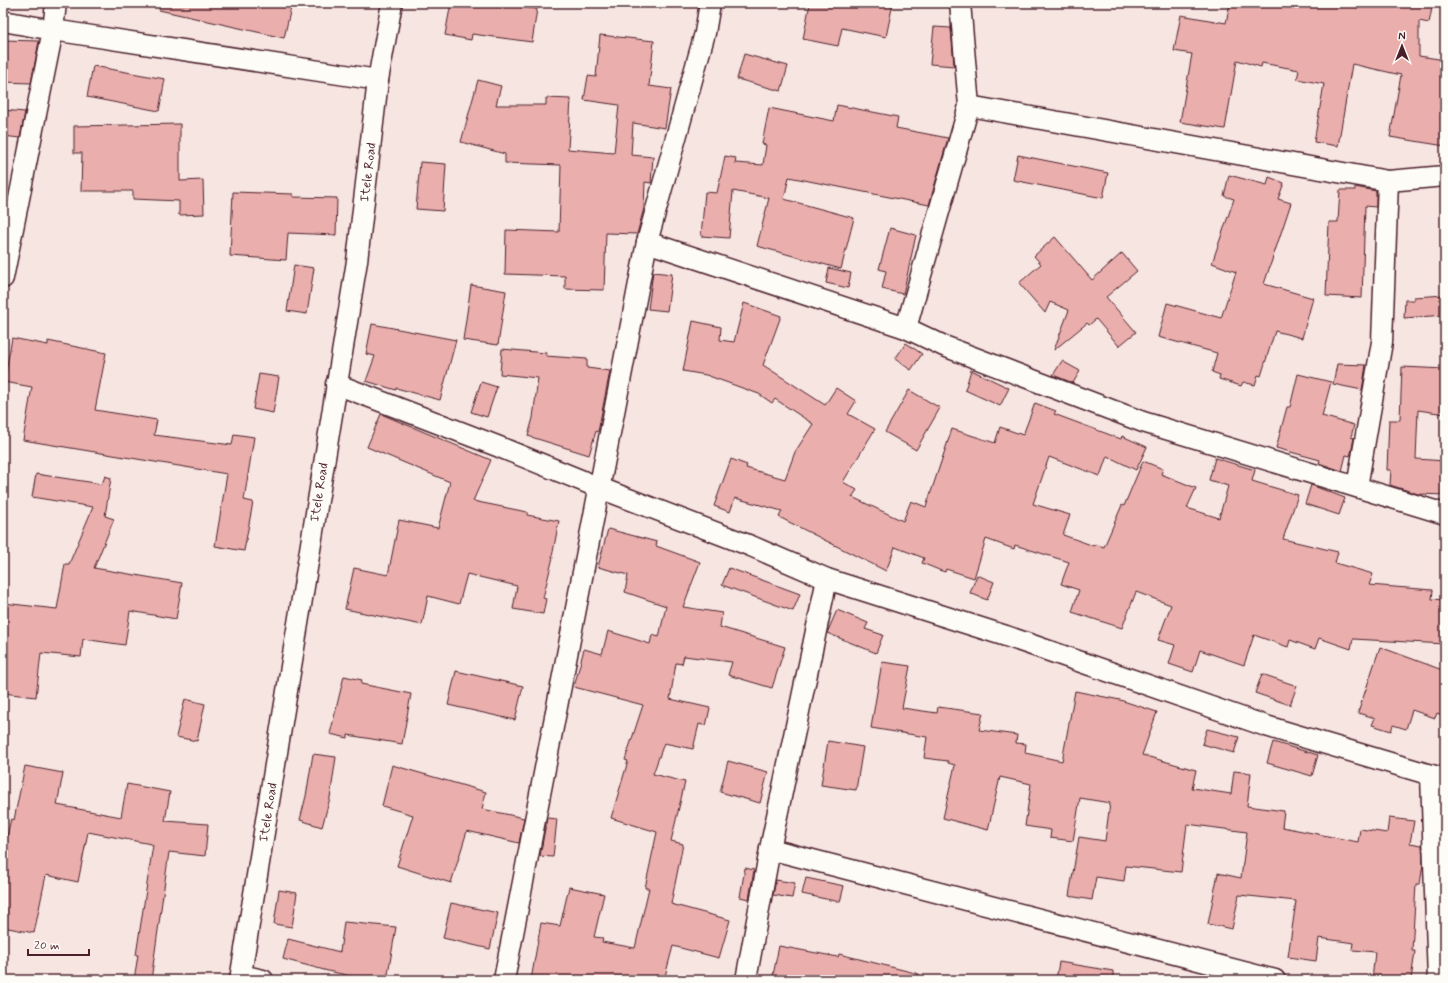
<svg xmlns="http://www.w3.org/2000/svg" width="1448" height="983" font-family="Mynerve,sans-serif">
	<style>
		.building { fill: #eaafad; stroke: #4a1f2b }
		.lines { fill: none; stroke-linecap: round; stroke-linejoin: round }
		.minor-casing { stroke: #4a1f2b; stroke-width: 23 }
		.minor { stroke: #fdfcf7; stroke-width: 20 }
		.labels { text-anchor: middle; stroke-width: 4; stroke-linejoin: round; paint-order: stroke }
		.street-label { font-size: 13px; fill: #4a1f2b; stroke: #fdfcf7 }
	</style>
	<rect width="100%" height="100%" fill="#f7e5e1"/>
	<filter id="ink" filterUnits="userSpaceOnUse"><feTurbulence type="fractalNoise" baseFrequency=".025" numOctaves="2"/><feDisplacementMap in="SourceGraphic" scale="8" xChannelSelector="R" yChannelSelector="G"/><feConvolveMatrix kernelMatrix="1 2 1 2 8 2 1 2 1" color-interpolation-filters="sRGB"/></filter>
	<g filter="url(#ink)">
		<g class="building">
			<path d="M160,3H292L284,38L159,10Z"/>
			<path d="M451,3H490L537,9L532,42L472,34L471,40L445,35Z"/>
			<path d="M810,3H893L886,37L842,28L838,46L803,39Z"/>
			<path d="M1230,3H1433L1429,23L1419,21V56L1445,60V146L1390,137L1401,75L1352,64L1338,146L1314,142L1324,84L1297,79L1299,70L1262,63L1261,67L1237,60L1225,129L1180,122L1192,54L1174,51L1181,15L1226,23Z"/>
			<path d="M934,27L951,28L954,66L930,64Z"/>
			<path d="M600,35L654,41L649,86L671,89L665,128L633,123L631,155L653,157L651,183L645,182L644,208L637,234L606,233L604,290L565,289V276L505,274L506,230L559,232L561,165L505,163V154L461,142L478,80L501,86L496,105H546V98L571,99L568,149L614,153L619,105L584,100L588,76L596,77Z"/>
			<path d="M3,40L39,41L31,83L3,82Z"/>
			<path d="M744,54L788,66L781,91L737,79Z"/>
			<path d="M93,66L165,79L159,111L87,97Z"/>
			<path d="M837,105L898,117L896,128L948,138L929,205L789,177L784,199L854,218L841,269L757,246L769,198L733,191L729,238L701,236L705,192L717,193L725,156L736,158L735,163L763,165L766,145L762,144L769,108L834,121Z"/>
			<path d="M3,110L25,112L20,138L3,136Z"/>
			<path d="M180,124V181L203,180L204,214L179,215V201L133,199V191H81L82,153H74V126Z"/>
			<path d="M1018,155L1108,173L1103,198L1013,180Z"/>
			<path d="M420,162L446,164L443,211L416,209Z"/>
			<path d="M1229,175L1267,185L1269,177L1284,183L1278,199L1291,203L1264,284L1313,298L1302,338L1275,331L1261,376L1258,375L1255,385L1243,382L1241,386L1219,379L1220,375L1212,372L1217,353L1158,337L1167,303L1221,318L1236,272L1212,263L1234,199L1224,196Z"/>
			<path d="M1355,187L1376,191V207L1365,206L1362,298L1326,296L1329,222H1338L1340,190H1355Z"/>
			<path d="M233,192L293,194V197L337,198L336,235L288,233L286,260L230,256Z"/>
			<path d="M890,228L916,235L903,294L882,289L886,271L879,269Z"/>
			<path d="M1055,237L1092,280L1122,253L1137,271L1106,297L1136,332L1119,346L1096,319L1089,325L1087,323L1054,350L1069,310L1050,302L1045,313L1019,283L1041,264L1034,256Z"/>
			<path d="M294,265L314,268L307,314L287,311Z"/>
			<path d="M829,268L851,273L848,288L826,283Z"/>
			<path d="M653,272L672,274L667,311L648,309Z"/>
			<path d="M471,285L506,291L498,345L463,340Z"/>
			<path d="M1445,295V315L1404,318L1405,300H1414V297Z"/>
			<path d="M744,303L781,316L763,365L825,405L836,388L856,401L848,414L875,429L843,482L857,490L852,497L903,521L911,501L926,507L952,429L995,443L1000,427L1023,435L1035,403L1056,411L1054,414L1121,439L1122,436L1147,447L1136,470L1107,456L1100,476L1049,457L1033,504L1070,515L1063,535L1094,546L1095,544L1104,547L1122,505L1124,506L1143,461L1163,469L1161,474L1196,488L1187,508L1219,518L1228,486L1209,480L1215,458L1255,470L1252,481L1298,495L1283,539L1338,552L1335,563L1373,574L1369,585L1433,590L1432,599L1445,600V644L1353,639L1351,649L1319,638L1315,649L1290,640L1288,647L1254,635L1244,665L1200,650L1193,672L1169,664L1175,645L1158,640L1171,605L1136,592L1122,628L1072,612L1079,590L1061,584L1069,562L1015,545L1014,549L986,539L974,578L946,569L945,572L939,570L922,563L924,558L895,547L886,571L779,517L782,511L735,498L730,512L714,506L731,459L747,465L746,468L785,479L795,452L813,424L775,399L772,403L759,394L706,375L683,371L693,321L721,327L720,340L734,342Z"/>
			<path d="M372,324L456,340L440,400L396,388V390L366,381L375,356L366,354Z"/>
			<path d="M12,338L48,345V341L106,353L95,410L157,420L154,435L232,445L234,434L254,437L244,500L253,502L244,551L215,546L227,474L23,440L32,387L4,382Z"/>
			<path d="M906,343L922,354L911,370L895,359Z"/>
			<path d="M502,349L546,353V356L587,359V368L610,371L598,432L596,431L589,455L528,436L533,418L538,378L500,374Z"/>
			<path d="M1062,361L1080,371L1073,383L1053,375Z"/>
			<path d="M1337,364L1366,365L1362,390L1333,384Z"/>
			<path d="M1402,367L1445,369V414L1418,410L1416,459L1445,461V495L1418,494L1390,485L1391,470H1387L1389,420H1400Z"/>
			<path d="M971,370L1009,388L1000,406L965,390Z"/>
			<path d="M259,374L279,377L273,413L253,409Z"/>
			<path d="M1298,374L1331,382L1322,416L1354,425L1351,437L1354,438L1351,453L1350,456L1346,455L1342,471L1319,463L1320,460L1276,448L1287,407H1290Z"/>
			<path d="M481,382L497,387L487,417L471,412Z"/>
			<path d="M909,390L940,408L916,450L885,432Z"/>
			<path d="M381,414L491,460L473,501L527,512V515L559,521L552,557H553L543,598L546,599L543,614L513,609L517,586L467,574L459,604L428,596L422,625L345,609L354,568L388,575L399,520L438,528L450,482L367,447Z"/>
			<path d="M36,474L102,484L105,476L111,478L105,516L114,519L94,568L182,583L176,619L130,611L125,645L83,639L81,657L41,653L36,697L3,693V603L57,609L65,564H69L93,507L32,497Z"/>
			<path d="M1311,485L1345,498L1339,515L1305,504Z"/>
			<path d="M608,529L657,542L656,546L700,562L683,607L722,613L720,627L785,647L772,688L728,675L732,662L684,656L682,664L676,663L670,699L710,708L706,726L699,724L693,749L664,743L653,774L685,782L671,841L683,844L671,904L730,920L719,958L673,946L664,980H531L541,923L560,926L569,887L604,894L594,937L603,938L602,942L635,948L649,888H645L657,832L611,818L628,761L625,760L643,705L574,687L584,649L602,654L608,631L650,644L652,635L659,637L666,606L625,592L628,575L598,567Z"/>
			<path d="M729,568L800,594L793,611L722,585Z"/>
			<path d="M977,575L994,582L987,600L970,593Z"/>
			<path d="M837,610L868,623L865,629L883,635L876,653L827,633Z"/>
			<path d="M1380,647L1445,671V716L1437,713L1435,718L1412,710L1406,729L1393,725L1391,731L1372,725L1375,718L1358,713Z"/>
			<path d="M882,662L910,666L902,708L937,713L938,707L983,713L979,730L1017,735L1016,743L1026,744L1025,753L1062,761L1075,691L1120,700L1157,712L1142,755L1196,770L1192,788L1231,794L1234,771L1251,773L1247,806L1284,811L1282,827L1358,842L1360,829L1387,833L1389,818L1414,821L1410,843L1422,845L1423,864L1420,884H1416L1412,951H1415L1411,980H1372L1375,952L1353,950L1354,943L1319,938L1316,961L1288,957L1296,901L1239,895L1232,929L1208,924L1218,873L1241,878L1247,832L1187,824L1181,872L1126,866L1124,881L1096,877L1092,900L1069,896L1079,837L1105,841L1110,803L1080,798L1073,841L1050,838L1051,830L1025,826L1031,784L1000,777L988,830L943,818L955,765L948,763V761L924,758L927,737L871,728Z"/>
			<path d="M456,671L523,686L515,720L448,705Z"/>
			<path d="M1262,674L1297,686L1290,705L1255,693Z"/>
			<path d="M344,676L362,680L361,684L411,694L402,744L348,735V738L330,734Z"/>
			<path d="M185,699L205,704L197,741L176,737Z"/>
			<path d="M1207,729L1239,737L1234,753L1202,744Z"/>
			<path d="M828,741L863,747L856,790L821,785Z"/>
			<path d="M1273,742L1318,755L1312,776L1267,763Z"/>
			<path d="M313,754L336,757L330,798L322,827L300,820L306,796Z"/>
			<path d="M728,761L768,772L760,803L720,792Z"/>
			<path d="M392,765L486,792L482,809L524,818L519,843L467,831L451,883L397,866L413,815L382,806Z"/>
			<path d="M25,766L63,773L57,805L121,817L127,784L170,792L165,821L208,824L205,856L169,852L151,980H134L138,955H136L153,845L151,844L88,832L78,882L46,875L34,933L3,927V835L7,836L11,819L14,820Z"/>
			<path d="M547,818L557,819L553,857L540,856Z"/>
			<path d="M745,868L754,870L749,899L740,897Z"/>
			<path d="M806,878L844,886L840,902L802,894Z"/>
			<path d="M776,880L795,883L792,898L773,895Z"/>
			<path d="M279,890L297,893L292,927L274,924Z"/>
			<path d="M451,903L498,913L490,949L443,938Z"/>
			<path d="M344,922L396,927L387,980H369L328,971L283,959L288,939L340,952Z"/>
			<path d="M779,946L838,957L839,954L919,974L918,980H772Z"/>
			<path d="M1059,962L1113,971V980H1056Z"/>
		</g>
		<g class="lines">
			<defs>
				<g id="minor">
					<path d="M56,3L53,30L378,80"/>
					<path d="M3,21L53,30L3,278"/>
					<path d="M969,106L1388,181L1445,176"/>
					<path d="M647,242L906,328L944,346L1143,422L1445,514"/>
					<path d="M906,328L969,106L960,3"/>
					<path d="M336,384L497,446L600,488L751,546L827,579L1006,636L1266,726L1431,775L1445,778"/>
					<path d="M1357,487L1382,342L1388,181"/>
					<path d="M1431,775L1438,980"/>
					<path d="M770,849L1275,980"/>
					<path d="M241,975L263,980"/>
					<path d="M240,980L357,261L378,80L392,3"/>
					<path d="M504,980L647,242L705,33L710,3"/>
					<path d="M746,980L770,849L827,579"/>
				</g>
			</defs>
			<use href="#minor" class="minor-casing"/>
			<use href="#minor" class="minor"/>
		</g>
	</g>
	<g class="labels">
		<g class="street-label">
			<text transform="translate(367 172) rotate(-83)" y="5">Itele Road</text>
			<text transform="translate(318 492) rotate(-81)" y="5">Itele Road</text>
			<text transform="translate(267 812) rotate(-81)" y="5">Itele Road</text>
		</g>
	</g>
	<rect width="1448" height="983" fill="none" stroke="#fdfcf7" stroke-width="16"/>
	<rect x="8" y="8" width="1432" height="967" fill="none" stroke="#4a1f2b" stroke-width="1.5" filter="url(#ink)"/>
	<g transform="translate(1402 46)" stroke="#fdfcf7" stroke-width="3" paint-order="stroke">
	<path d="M0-3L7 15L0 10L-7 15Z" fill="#4a1f2b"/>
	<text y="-6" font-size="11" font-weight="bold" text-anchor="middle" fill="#4a1f2b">N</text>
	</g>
	<path d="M28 949v6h61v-6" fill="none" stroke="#4a1f2b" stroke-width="2"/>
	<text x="34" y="949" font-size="12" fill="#4a1f2b" stroke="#fdfcf7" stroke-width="3" paint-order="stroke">20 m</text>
</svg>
